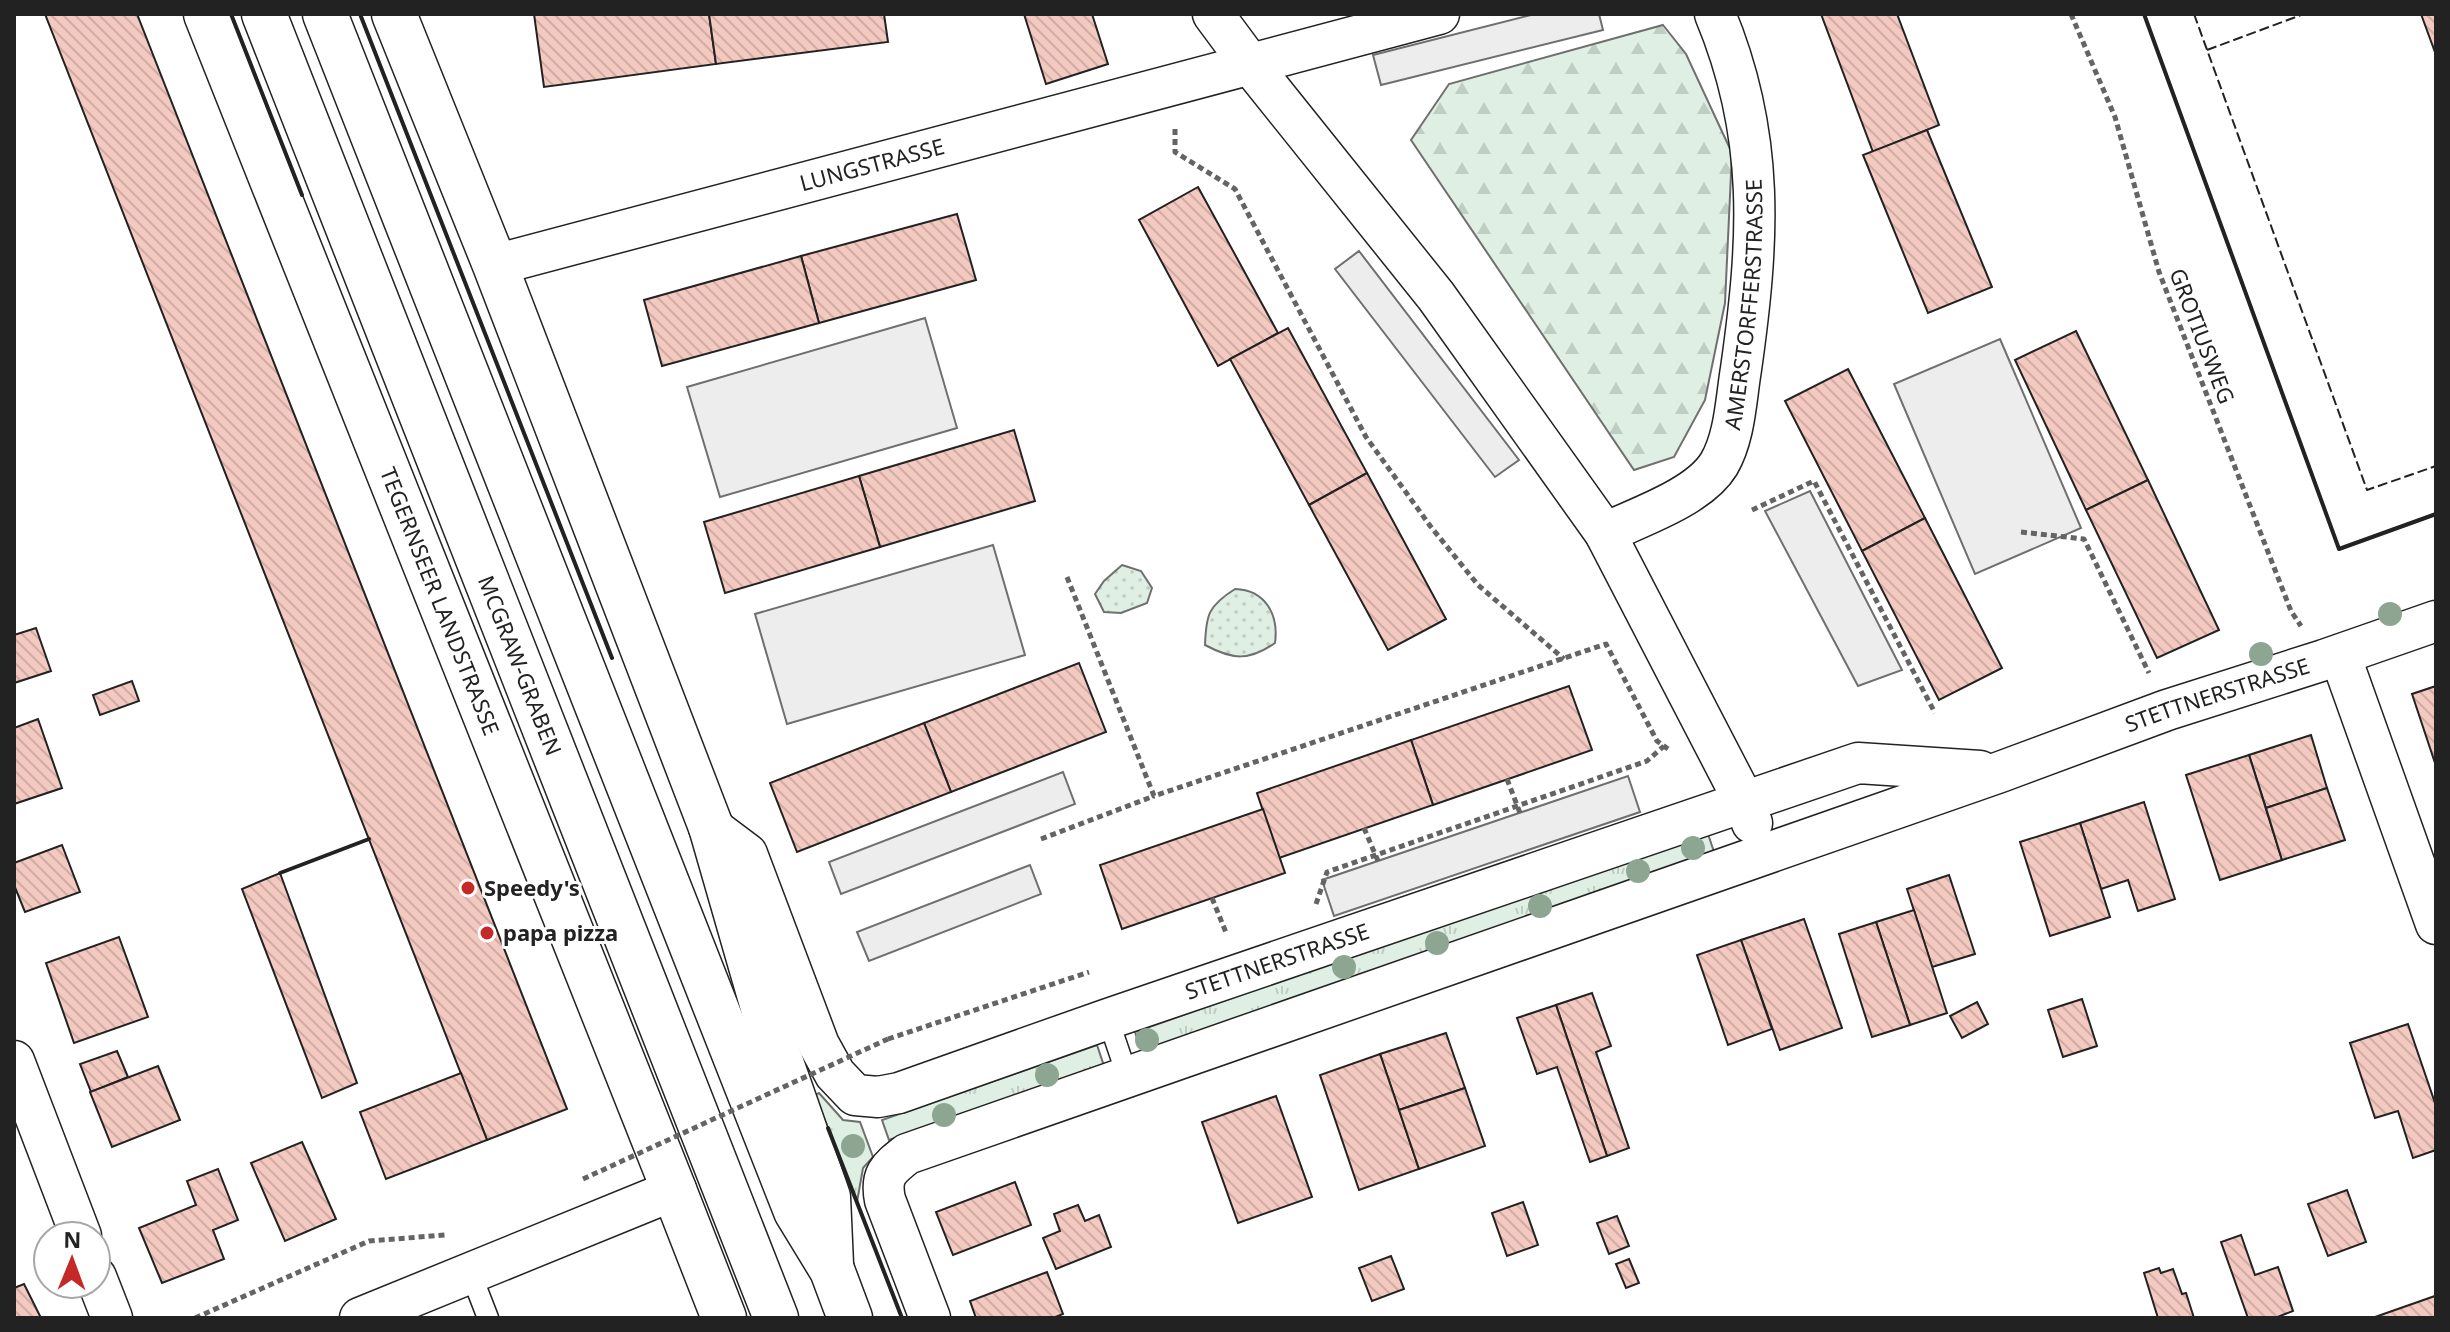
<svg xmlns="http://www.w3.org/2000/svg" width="2450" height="1332" font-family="'Noto Sans',sans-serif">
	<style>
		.grass { fill: url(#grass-tufts); stroke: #6f6f6f; stroke-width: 2 }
		.forest { fill: url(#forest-firs); stroke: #6f6f6f; stroke-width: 2 }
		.park { fill: url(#park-dots); stroke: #6f6f6f; stroke-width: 2 }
		.parking { fill: #ededed; stroke: #6f6f6f; stroke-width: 2 }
		.building { fill: url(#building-back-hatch); stroke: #222; stroke-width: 2 }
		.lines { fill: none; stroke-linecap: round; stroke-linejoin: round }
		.service-casing { stroke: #222; stroke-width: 23 }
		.minor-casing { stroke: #222; stroke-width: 43 }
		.secondary-casing { stroke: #222; stroke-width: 47 }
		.trunk-casing { stroke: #222; stroke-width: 47 }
		.path { stroke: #646464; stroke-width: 5; stroke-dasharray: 6 4; stroke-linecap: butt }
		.service { stroke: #fff; stroke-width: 20 }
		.minor { stroke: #fff; stroke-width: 40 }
		.secondary { stroke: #fff; stroke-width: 44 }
		.trunk { stroke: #fff; stroke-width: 44 }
		.path-bridge { stroke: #646464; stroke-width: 5; stroke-dasharray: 6 4; stroke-linecap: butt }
		.fence { stroke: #222; stroke-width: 2; stroke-dasharray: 10 4; stroke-linecap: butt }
		.wall { stroke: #222; stroke-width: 4 }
		.tree { fill: #8da692 }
		.poi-dot { fill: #c62828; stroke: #fff; stroke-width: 3 }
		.labels { text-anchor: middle; stroke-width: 6; stroke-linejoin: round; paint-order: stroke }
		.street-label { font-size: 22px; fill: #222; stroke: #fff }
		.poi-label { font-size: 22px; font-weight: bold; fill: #222; stroke: #fff; text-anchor: start }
	</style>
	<defs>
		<pattern id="grass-tufts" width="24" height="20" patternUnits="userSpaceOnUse" patternTransform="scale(2)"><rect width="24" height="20" fill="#e0efe3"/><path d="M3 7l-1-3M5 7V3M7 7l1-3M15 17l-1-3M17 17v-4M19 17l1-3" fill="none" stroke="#c0cdc2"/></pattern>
		<pattern id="forest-firs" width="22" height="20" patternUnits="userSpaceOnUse" patternTransform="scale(2)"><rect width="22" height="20" fill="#e0efe3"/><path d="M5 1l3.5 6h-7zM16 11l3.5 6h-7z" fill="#c0cdc2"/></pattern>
		<pattern id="park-dots" width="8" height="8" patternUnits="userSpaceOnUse" patternTransform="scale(2)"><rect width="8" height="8" fill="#e0efe3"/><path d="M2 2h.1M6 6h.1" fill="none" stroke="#c0cdc2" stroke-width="1.8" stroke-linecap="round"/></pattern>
		<pattern id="building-back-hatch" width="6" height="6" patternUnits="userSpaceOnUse" patternTransform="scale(2)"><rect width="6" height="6" fill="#f3c9c0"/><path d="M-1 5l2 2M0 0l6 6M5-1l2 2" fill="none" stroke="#d0aca5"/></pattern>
	</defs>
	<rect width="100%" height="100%" fill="#fff"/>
	<g class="grass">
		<path d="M1707,831L1715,855L1143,1055L1135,1032Z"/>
		<path d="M1097,1045L1104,1066L889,1140L882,1120Z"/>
		<path d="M819,1093L843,1120L860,1122L873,1157L863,1168L857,1202L815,1095Z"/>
	</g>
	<path class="forest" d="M1663,25L1686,54L1732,153L1725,303L1705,400L1674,457L1634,470L1411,140L1449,84Z"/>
	<g class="park">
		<path d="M1122,565L1141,571L1152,588L1147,603L1121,613L1104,612L1095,594L1104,581Z"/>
		<path d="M1235,589C1265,590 1279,614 1275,643C1249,661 1233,660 1205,645C1206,615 1208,606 1235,589Z"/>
	</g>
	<g class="parking">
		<path d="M1535,14H1599L1603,30L1381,85L1373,55Z"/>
		<path d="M1359,251L1519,460L1495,477L1335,269Z"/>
		<path d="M925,318L957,428L720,497L687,387Z"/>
		<path d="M2000,339L2081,528L1975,574L1894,384Z"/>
		<path d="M1810,491L1902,670L1858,686L1765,511Z"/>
		<path d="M993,545L1025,655L787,724L755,614Z"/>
		<path d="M1063,772L1075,804L841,894L829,862Z"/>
		<path d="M1628,776L1640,812L1334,916L1322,880Z"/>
		<path d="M1030,865L1041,894L869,961L857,932Z"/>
	</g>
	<g class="building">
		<path d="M45,14H137L567,1109L487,1140Z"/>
		<path d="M534,14H709L716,64L544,87Z"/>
		<path d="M709,14H884L888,42L716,64Z"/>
		<path d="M1024,14H1092L1108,64L1046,84Z"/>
		<path d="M1821,14H1897L1939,125L1873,152Z"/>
		<path d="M2421,14H2436V55Z"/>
		<path d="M1927,130L1992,287L1928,313L1863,155Z"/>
		<path d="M1198,187L1278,333L1218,366L1139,220Z"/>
		<path d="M957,214L976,280L819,323L801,256Z"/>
		<path d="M801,256L819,323L662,366L644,300Z"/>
		<path d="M1288,328L1367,473L1309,505L1230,359Z"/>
		<path d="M2076,331L2148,480L2086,510L2015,360Z"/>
		<path d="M1848,369L1925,518L1862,551L1785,401Z"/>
		<path d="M1014,430L1035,501L880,547L859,476Z"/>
		<path d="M1367,473L1446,619L1388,650L1309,505Z"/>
		<path d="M859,476L880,547L725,593L704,522Z"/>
		<path d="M2148,480L2219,630L2157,658L2086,510Z"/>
		<path d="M1925,518L2002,668L1939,700L1862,551Z"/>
		<path d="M36,628L51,671L14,683V635Z"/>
		<path d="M1079,663L1106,732L951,792L924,723Z"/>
		<path d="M132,681L139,701L100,715L93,695Z"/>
		<path d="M1569,686L1592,750L1433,805L1411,740Z"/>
		<path d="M2436,686V766L2412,694Z"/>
		<path d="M38,719L62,788L14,804V728Z"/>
		<path d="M924,723L951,792L797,852L770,783Z"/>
		<path d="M2311,735L2327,788L2266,808L2249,755Z"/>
		<path d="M1411,740L1433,805L1279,858L1257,793Z"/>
		<path d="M2249,755L2282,860L2220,880L2186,775Z"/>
		<path d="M2327,788L2345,840L2282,860L2266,808Z"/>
		<path d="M2144,802L2175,899L2138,911L2128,880L2101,889L2080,823Z"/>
		<path d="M1263,809L1285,873L1122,929L1100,865Z"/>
		<path d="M2080,823L2110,917L2050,936L2020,842Z"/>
		<path d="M62,845L80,892L25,912L14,885V863Z"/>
		<path d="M280,873L357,1083L322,1098L242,889Z"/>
		<path d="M1949,875L1975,954L1932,967L1907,889Z"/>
		<path d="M1914,910L1947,1013L1910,1025L1876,922Z"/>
		<path d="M1804,919L1842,1028L1780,1050L1741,940Z"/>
		<path d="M1876,922L1910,1025L1872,1037L1839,934Z"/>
		<path d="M119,937L148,1017L74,1043L46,963Z"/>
		<path d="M1741,940L1772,1029L1728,1045L1697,955Z"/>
		<path d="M1592,993L1611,1046L1596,1052L1629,1148L1607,1156L1556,1005Z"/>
		<path d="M2082,999L2097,1046L2063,1057L2048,1010Z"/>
		<path d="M1977,1002L1988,1024L1962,1038L1950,1016Z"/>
		<path d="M1556,1005L1607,1156L1590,1162L1557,1067L1537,1074L1517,1018Z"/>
		<path d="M2408,1024L2436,1106V1150L2413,1158L2398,1111L2375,1118L2350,1043Z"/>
		<path d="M1446,1033L1465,1088L1399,1110L1380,1054Z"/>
		<path d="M117,1051L128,1077L91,1092L80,1064Z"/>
		<path d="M1380,1054L1419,1169L1359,1190L1320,1075Z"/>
		<path d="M158,1066L180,1120L112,1147L90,1092Z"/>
		<path d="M461,1073L487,1140L386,1179L360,1112Z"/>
		<path d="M1465,1088L1485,1146L1419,1169L1399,1110Z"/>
		<path d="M1276,1096L1312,1197L1238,1223L1202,1122Z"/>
		<path d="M302,1142L336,1219L285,1241L251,1163Z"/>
		<path d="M218,1169L238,1220L213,1230L224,1259L162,1283L139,1228L196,1205L187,1181Z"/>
		<path d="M1015,1182L1031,1225L953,1255L936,1212Z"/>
		<path d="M2347,1190L2366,1242L2328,1256L2308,1204Z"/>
		<path d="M1523,1202L1538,1245L1507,1256L1492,1213Z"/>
		<path d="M1078,1205L1085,1221L1099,1215L1111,1247L1056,1269L1043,1238L1060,1231L1054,1214Z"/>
		<path d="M1617,1216L1629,1246L1609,1254L1597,1223Z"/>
		<path d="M2241,1235L2255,1275L2278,1267L2293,1311L2275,1318H2248L2221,1242Z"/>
		<path d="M1391,1256L1404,1289L1372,1301L1359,1268Z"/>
		<path d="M1629,1259L1639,1283L1626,1288L1616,1264Z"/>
		<path d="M2159,1268L2161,1273L2173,1269L2182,1294L2186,1293L2194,1318H2158L2144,1273Z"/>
		<path d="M1047,1272L1063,1314L1053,1318H976L970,1301Z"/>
		<path d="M24,1284L41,1318H14V1288Z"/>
		<path d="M2435,1296L2436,1318H2375V1317Z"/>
	</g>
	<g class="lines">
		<defs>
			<g id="service">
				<path d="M1108,1019L1128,1078"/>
				<path d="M471,1274L488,1318"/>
			</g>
			<g id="minor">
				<path d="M1213,14L1250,64L1436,296L1605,533L1744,801L1752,823"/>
				<path id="s1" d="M495,265L1439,14"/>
				<path id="s2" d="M1605,533C1639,517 1699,497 1719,464C1735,437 1736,399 1741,369C1759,242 1766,136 1715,14"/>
				<path d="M2340,655L2436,924"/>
				<path id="s3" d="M711,827L747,854L819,1045L835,1074L855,1095L878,1097L899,1093L1108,1019L1858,763L1980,771"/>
				<path d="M14,1061L81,1236"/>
				<path d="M96,1277L112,1318"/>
				<path d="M360,1318L674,1190"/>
				<path id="s4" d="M930,1318L885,1200C880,1175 888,1169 907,1154L2000,772L2167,710L2324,660L2436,621"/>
			</g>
			<g id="secondary">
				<path id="s5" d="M206,14L674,1190"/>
				<path d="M394,14L495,265L711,827"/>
			</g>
			<g id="trunk">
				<path id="s6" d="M264,14L776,1318"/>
				<path d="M325,14L796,1211L832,1270L850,1318"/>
				<path d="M711,827L768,1025L828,1197L831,1264"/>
				<path d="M674,1190L724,1318"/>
			</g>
		</defs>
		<use href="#service" class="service-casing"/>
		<use href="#minor" class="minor-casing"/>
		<use href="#secondary" class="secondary-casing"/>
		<use href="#trunk" class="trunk-casing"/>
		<g class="path">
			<path d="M2071,14L2115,117L2159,272L2291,611L2301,626"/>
			<path d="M1175,129V152L1235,189L1366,437L1431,527L1478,585L1564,659"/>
			<path d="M1752,510L1814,481L1935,713"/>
			<path d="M2021,532L2084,539L2149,673"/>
			<path d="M1067,577L1154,796L1606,644L1657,741L1668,749"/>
			<path d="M1507,779L1520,813"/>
			<path d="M1364,828L1378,861"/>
			<path d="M1041,839L1154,796"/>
			<path d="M1212,898L1227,935"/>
			<path d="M1316,904L1327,872L1647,761L1664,746"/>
			<path d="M888,1039L1089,972"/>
			<path d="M195,1318L369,1241L445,1235"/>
		</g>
		<use href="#service" class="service"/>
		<use href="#minor" class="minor"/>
		<use href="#secondary" class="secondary"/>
		<use href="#trunk" class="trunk"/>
		<path class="path-bridge" d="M583,1179L888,1039"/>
		<g class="fence">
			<path d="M2194,14L2367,490L2436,466"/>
			<path d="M2207,50L2304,14"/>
		</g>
		<g class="wall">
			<path d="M231,14L302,195"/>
			<path d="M360,14L612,658"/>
			<path d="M2144,14L2339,549L2436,514"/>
			<path d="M280,873L369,839"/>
			<path d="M828,1128L902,1318"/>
		</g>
	</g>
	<g class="tree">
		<circle cx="2390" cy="614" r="12"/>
		<circle cx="2261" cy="654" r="12"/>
		<circle cx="1693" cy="848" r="12"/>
		<circle cx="1638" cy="871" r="12"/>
		<circle cx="1540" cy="906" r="12"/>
		<circle cx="1437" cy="943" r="12"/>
		<circle cx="1344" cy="967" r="12"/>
		<circle cx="1147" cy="1040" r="12"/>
		<circle cx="1047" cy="1075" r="12"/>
		<circle cx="944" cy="1115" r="12"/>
		<circle cx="853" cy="1146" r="12"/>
	</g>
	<g class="poi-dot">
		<circle cx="468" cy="888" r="8"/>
		<circle cx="487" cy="933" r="8"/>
	</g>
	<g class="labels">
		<g class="street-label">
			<text dy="8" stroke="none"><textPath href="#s1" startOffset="390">LUNGSTRASSE</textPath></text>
			<text dy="8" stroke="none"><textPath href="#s2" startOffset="298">AMERSTORFFERSTRASSE</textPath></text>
			<text transform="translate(2202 336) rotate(69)" y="8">GROTIUSWEG</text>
			<text dy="8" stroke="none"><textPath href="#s5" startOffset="632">TEGERNSEER LANDSTRASSE</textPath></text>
			<text dy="8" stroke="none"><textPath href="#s6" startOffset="700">MCGRAW-GRABEN</textPath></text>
			<text dy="8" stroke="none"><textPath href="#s4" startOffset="1570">STETTNERSTRASSE</textPath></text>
			<text dy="8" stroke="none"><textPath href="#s3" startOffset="756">STETTNERSTRASSE</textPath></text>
		</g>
		<g class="poi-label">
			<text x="484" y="896">Speedy's</text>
			<text x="503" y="941">papa pizza</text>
		</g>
	</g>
	<rect width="2450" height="1332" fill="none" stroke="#222222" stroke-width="32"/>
	<g transform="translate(72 1260) rotate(1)"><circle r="38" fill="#ffffff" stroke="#a7a7a7" stroke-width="2"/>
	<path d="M0-6L14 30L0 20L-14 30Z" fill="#c62828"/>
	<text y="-12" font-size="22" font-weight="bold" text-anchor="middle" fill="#222222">N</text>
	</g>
</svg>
